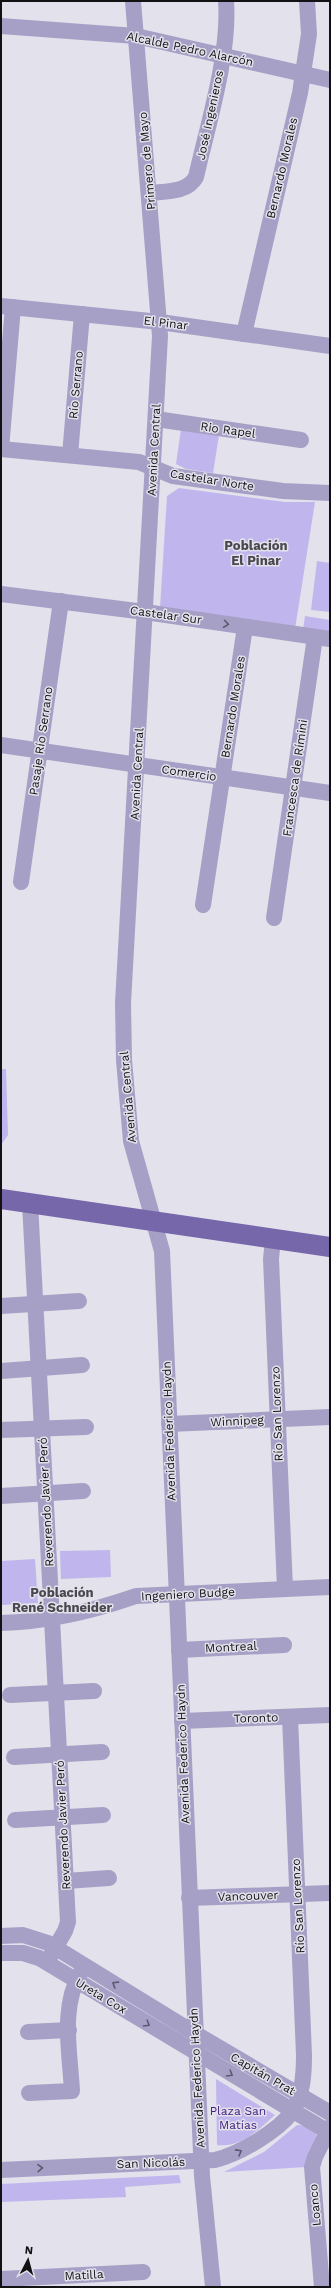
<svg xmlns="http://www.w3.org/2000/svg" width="331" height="2288" font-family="'Work Sans',sans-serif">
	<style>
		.green { fill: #c0b6ed }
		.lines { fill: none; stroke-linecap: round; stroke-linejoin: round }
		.minor { stroke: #a7a0c6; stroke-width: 16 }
		.major { stroke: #7667ab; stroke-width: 20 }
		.oneway { stroke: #5c596e }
		.labels { text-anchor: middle; stroke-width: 3; stroke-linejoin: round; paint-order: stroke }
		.street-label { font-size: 12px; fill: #121215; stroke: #e3e1eb }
		.park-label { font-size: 12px; fill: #401f80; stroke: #e3e1eb }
		.neighbourhood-label { font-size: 13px; font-weight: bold; fill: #49484f; stroke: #e3e1eb }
	</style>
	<rect width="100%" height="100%" fill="#e3e1eb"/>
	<g class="green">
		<path d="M181,429L219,435L213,473L186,469L176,464Z"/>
		<path d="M179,488L285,502H315L295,629L160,608L167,496Z"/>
		<path d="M317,561L330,563V612L311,610Z"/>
		<path d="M305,616L330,620V635L303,630Z"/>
		<path d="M1,1069H6L8,1135L1,1145Z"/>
		<path d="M110,1550L111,1577L61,1579L60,1551Z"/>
		<path d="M35,1559L38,1603L1,1605V1561Z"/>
		<path d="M216,2079L275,2115C258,2130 241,2148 217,2145Z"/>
		<path d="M297,2125C308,2125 315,2128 318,2139L310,2149L306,2167L224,2172L264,2152Z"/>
		<path d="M179,2175L181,2183L125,2187L126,2197L1,2202V2184Z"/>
	</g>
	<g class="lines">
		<g class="minor">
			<path d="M133,1L160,336L123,1003L124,1060L131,1141L162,1251L202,2176L213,2287"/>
			<path d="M1,26L136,36L330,80"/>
			<path d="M149,193C166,191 187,193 196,177C208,124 230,54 226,1"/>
			<path d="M1,306L160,322L330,346"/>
			<path d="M244,334L300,93L309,34L307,1"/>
			<path d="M156,419L301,440"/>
			<path d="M1,449L139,462L173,476L283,491L330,493"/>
			<path d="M1,449L13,307"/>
			<path d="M70,455L82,314"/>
			<path d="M1,594L145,612L330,639"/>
			<path d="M1,745L330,793"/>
			<path d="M21,882L61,601"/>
			<path d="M203,905L245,627"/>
			<path d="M274,918L315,637"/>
			<path d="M30,1203L68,1922L65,1931L47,1962"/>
			<path d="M273,1239L271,1259L285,1589"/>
			<path d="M1,1306L79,1301"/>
			<path d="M1,1371L82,1365"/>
			<path d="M169,1424L330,1417"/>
			<path d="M1,1430L86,1427"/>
			<path d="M1,1496L83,1491"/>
			<path d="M1,1623C46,1622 93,1611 136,1596L330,1587"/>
			<path d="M179,1650L284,1645"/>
			<path d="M10,1695L94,1691"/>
			<path d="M182,1721L330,1715"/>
			<path d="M14,1757L102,1752"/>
			<path d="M15,1820L103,1815"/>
			<path d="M66,1881L109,1878"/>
			<path d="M189,1898L330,1893"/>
			<path d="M1,1936L23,1935L48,1943L196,2034L330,2113"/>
			<path d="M1,1953H23L39,1958L330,2133"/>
			<path d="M28,2032L69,2030"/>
			<path d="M29,2093L72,2091C70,2052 60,2007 81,1972"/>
			<path d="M1,2170L215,2160C239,2154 277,2132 292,2112C303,2096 304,2073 304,2055L290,1717"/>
			<path d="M1,2279L143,2272"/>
			<path d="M322,2287L312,2167L315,2157L330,2127"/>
		</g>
		<path class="major" d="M1,1199L330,1247"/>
	</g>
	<defs><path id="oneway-chevron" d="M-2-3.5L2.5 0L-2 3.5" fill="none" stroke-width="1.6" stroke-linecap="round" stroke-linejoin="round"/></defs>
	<g class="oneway">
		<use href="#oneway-chevron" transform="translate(226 624) rotate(8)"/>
		<use href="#oneway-chevron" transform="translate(115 1984) rotate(-148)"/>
		<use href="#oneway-chevron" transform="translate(147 2024) rotate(31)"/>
		<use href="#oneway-chevron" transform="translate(230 2074) rotate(31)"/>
		<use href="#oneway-chevron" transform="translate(239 2152) rotate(-29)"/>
		<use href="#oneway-chevron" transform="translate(40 2168) rotate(-2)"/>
	</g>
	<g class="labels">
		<g class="street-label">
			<text transform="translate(190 49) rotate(12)" y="4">Alcalde Pedro Alarcón</text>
			<text transform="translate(210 115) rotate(-78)" y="4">José Ingenieros</text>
			<text transform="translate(147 161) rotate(-95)" y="4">Primero de Mayo</text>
			<text transform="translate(282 168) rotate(-77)" y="4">Bernardo Morales</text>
			<text transform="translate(166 323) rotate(7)" y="4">El Pinar</text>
			<text transform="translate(76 385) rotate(-85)" y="4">Río Serrano</text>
			<text transform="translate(228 430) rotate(8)" y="4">Rio Rapel</text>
			<text transform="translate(154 450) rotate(-87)" y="4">Avenida Central</text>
			<text transform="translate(212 480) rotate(9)" y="4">Castelar Norte</text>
			<text transform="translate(166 615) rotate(8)" y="4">Castelar Sur</text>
			<text transform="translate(233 707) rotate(-81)" y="4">Bernardo Morales</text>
			<text transform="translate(41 741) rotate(-82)" y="4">Pasaje Río Serrano</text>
			<text transform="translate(189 773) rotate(8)" y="4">Comercio</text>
			<text transform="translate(137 774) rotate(-87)" y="4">Avenida Central</text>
			<text transform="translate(295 778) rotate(-82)" y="4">Francesca de Rímini</text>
			<text transform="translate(128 1097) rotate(-95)" y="4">Avenida Central</text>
			<text transform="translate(277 1414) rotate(-92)" y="4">Río San Lorenzo</text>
			<text transform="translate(237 1421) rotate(-3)" y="4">Winnipeg</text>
			<text transform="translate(169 1431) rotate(-92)" y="4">Avenida Federico Haydn</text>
			<text transform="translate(46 1502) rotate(-93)" y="4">Reverendo Javier Peró</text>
			<text transform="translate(188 1594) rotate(-3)" y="4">Ingeniero Budge</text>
			<text transform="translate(231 1647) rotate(-3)" y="4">Montreal</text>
			<text transform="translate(256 1718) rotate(-2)" y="4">Toronto</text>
			<text transform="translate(183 1754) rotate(-92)" y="4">Avenida Federico Haydn</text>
			<text transform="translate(63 1825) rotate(-93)" y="4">Reverendo Javier Peró</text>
			<text transform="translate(248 1896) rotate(-2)" y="4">Vancouver</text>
			<text transform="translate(298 1906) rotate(-93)" y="4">Río San Lorenzo</text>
			<text transform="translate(101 1996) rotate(31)" y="4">Ureta Cox</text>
			<text transform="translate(263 2074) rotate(30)" y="4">Capitán Prat</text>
			<text transform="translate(197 2078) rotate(-93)" y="4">Avenida Federico Haydn</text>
			<text transform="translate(151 2163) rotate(-2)" y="4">San Nicolás</text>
			<text transform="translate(315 2205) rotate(-95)" y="4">Loanco</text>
			<text transform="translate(84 2275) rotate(-3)" y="4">Matilla</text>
		</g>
		<g class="park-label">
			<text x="238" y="2115">Plaza San<tspan x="238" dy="14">Matías</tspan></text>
		</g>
		<g class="neighbourhood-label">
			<text x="256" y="550">Población<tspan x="256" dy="15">El Pinar</tspan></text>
			<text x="62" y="1597">Población<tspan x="62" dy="15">René Schneider</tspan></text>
		</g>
	</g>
	<rect width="331" height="2288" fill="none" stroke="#121215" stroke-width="4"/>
	<g transform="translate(28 2260) rotate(6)" stroke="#e3e1eb" stroke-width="3" paint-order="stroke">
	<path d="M0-3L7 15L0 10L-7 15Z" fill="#121215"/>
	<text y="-6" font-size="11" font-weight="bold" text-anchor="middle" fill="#121215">N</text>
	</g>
</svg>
